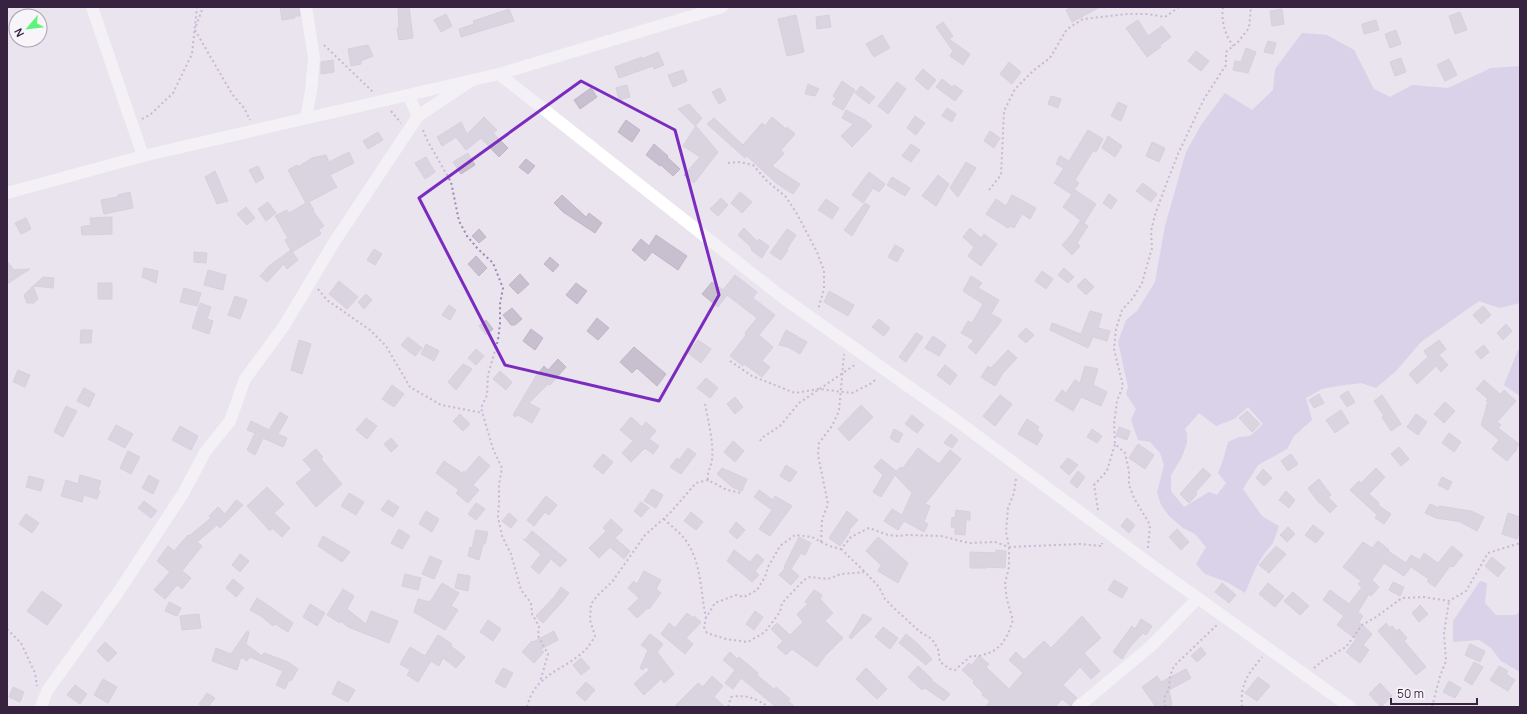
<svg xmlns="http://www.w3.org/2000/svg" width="1527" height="714" font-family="Manrope,sans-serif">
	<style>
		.green { fill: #c5bddf; fill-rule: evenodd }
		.building { fill: #c8c0cf; stroke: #c0b6c8 }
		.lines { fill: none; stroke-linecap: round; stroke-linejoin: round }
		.path { stroke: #a284b2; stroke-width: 2; stroke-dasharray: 2 3; stroke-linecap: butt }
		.street { stroke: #fff; stroke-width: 12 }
		.marked { fill: none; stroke: #7b2cbf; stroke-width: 3; stroke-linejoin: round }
	</style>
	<rect width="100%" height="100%" fill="#e9e4ee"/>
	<g class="green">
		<path d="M1302,33L1327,35L1354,50L1374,89L1390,97L1412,85L1448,88L1491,68L1520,66V303L1499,308L1479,301L1421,342L1396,371L1376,388L1361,383L1338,386L1322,389L1306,398L1312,420L1294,436L1287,449L1258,465L1243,489L1262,516L1279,526L1273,543L1264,554L1256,567L1245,593L1227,582L1205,574L1196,564L1206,547L1195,534L1183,528L1169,516L1161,505L1157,492L1164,465L1160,453L1150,442L1138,440L1131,420L1136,409L1126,394L1128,387L1118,342L1126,320L1137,311L1155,282L1165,226L1186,152L1201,125L1225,93L1252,110L1273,90L1275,69ZM1248,407L1263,424L1250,436L1239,437L1228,442L1223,460L1218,473L1226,483L1217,495L1209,492L1184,507L1171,491V475L1182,457L1187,443V434L1185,429L1199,413L1216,426L1234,419Z"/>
		<path d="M1518,350H1520V396L1504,385Z"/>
		<path d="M1480,581L1487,583L1485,603L1496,615H1515L1520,612V672L1501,661L1491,648L1479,640L1453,642V621Z"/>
	</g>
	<g class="building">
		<path d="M280,7H299L300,16H295V18L282,20Z"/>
		<path d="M398,7H409L413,38L399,40L397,28H399Z"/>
		<path d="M1072,7H1100L1072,22L1066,10Z"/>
		<path d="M509,9L514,21L461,37L459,29L474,24L473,21Z"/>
		<path d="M1282,9L1284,24L1272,26L1270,11Z"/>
		<path d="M1460,12L1467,30L1455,34L1449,16Z"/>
		<path d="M446,14L452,26L441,32L434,20Z"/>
		<path d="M796,15L804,52L787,56L778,19Z"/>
		<path d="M829,15L831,27L817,29L816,17Z"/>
		<path d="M1138,20L1148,36L1162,26L1171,37L1159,46L1161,47L1147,57L1126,28Z"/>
		<path d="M1376,20L1379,30L1364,34L1362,24Z"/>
		<path d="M943,22L953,36L949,39L970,54L963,65L950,56L953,51L936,27Z"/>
		<path d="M1396,30L1401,44L1390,48L1385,34Z"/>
		<path d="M882,35L890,48L874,57L866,44Z"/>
		<path d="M1268,41L1276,43L1273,54L1264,52Z"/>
		<path d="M368,45L373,56L361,61V64L351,66L348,49Z"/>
		<path d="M1246,48L1256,52L1248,73L1233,70L1235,61L1241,62Z"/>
		<path d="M1196,51L1209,61L1201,71L1188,61Z"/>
		<path d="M658,52L664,65L654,69L653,66L619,78L615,67L642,57V59Z"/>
		<path d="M1401,58L1406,72L1395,76L1390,62Z"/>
		<path d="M1449,59L1457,75L1445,81L1437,65Z"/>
		<path d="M333,60L334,72L321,74V62Z"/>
		<path d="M1009,62L1021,72L1012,84L1000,74Z"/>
		<path d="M923,69L936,80L928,90L915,79Z"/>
		<path d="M683,70L687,81L673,87L668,75Z"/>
		<path d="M942,79L952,87L954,85L963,91L955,101L936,87Z"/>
		<path d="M842,81L855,90L843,110L832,104L836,98L833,96Z"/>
		<path d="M897,82L906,89L888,114L878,106Z"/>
		<path d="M808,84L819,89L815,96L805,94Z"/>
		<path d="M627,85L630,97L619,100L616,88Z"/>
		<path d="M861,86L875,97L869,104L855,93Z"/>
		<path d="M591,88L597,97L580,109L574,100Z"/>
		<path d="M720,88L726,100L719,104L712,92Z"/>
		<path d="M1051,96L1061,99L1058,108L1048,104Z"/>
		<path d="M1118,102L1127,106L1121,121L1111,116Z"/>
		<path d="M689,104L702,118L695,126L678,109Z"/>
		<path d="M947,108L956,114L952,122L942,116Z"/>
		<path d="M846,110L865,120L872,126L852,147L841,136L853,124L842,118Z"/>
		<path d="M915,116L925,123L916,135L907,128Z"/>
		<path d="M484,117L497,130L493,133L508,148L499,157L481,138L466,150L456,137L442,146L437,137L461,122L467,134Z"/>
		<path d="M772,117L786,129L787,127L795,134L781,150L784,154L772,166L800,184L793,194L776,183L747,156L745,158L707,124L714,118L743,145L762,123L765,126Z"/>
		<path d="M626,120L640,130L632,142L618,132Z"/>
		<path d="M696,126L718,152L694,183L684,175L700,157L683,146Z"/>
		<path d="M1088,130L1103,139L1096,152L1093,151L1075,180L1079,183L1071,194L1054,183L1064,168L1056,164L1060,156L1069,161Z"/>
		<path d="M990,131L1000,138L994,148L984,141Z"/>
		<path d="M378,132L383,140L368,149L363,141Z"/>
		<path d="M1108,136L1122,146L1115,157L1102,148Z"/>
		<path d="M1152,142L1165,148L1159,162L1146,156Z"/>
		<path d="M654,144L668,156L667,157L680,169L673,176L661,165L660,166L646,155Z"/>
		<path d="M911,144L920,150L911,162L902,156Z"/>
		<path d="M349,152L354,163L330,175L337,187L309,202L314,210L313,211L324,226L319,230L321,234L292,252L285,240L288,238L275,216L287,210L289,213L306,203L288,170L297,165L298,167L312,158L326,155L329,162Z"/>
		<path d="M468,153L475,165L461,174L453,162Z"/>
		<path d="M426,157L435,172L425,179L415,163Z"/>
		<path d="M526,159L535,166L528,174L519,167Z"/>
		<path d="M966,162L976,168L958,197L950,188Z"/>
		<path d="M258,166L264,178L256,183L249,170Z"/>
		<path d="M215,171L228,201L217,204L205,177Z"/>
		<path d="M869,172L885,184L879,192L873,188L863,203L852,195Z"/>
		<path d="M938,175L949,184L936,206L922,196Z"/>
		<path d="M892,177L910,188L905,196L887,185Z"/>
		<path d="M1143,183L1157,194L1151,202L1136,191Z"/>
		<path d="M1075,190L1096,204L1084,223L1063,207Z"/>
		<path d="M130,192L133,208L104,214L101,200L118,197V195Z"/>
		<path d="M740,192L752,202L742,213L731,203Z"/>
		<path d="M1109,194L1117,200L1111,209L1103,203Z"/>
		<path d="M562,195L586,217L589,213L602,223L595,233L563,212L554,203Z"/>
		<path d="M1012,195L1036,208L1030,219L1022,214L1014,228L1010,226L1008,228L986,214L996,199L1006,206Z"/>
		<path d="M721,198L728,205L718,216L710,209Z"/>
		<path d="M826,199L839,208L832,219L818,210Z"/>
		<path d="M268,202L276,213L266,221L258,209Z"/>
		<path d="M865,203L870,206L852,236L844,230Z"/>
		<path d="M246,207L255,218L247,225L237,214Z"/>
		<path d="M112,217V234L82,235L81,227L91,225L90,218Z"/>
		<path d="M26,218L31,229L21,234L15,223Z"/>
		<path d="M1080,221L1088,226L1077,243L1080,246L1072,255L1062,245L1071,235Z"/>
		<path d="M744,228L757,241L759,239L769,246L762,258L751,250L752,248L738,235Z"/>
		<path d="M970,228L981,238L984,234L997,244L981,266L968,256L974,247L963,237Z"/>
		<path d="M479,229L486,237L479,243L472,236Z"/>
		<path d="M787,229L796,235L787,249L788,250L781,260L770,253Z"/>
		<path d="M656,235L687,256L678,270L652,252L645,261L632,250L641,239L649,246Z"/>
		<path d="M895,245L904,250L897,262L888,257Z"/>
		<path d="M374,249L382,254L375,265L367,260Z"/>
		<path d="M291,250L298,260L287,269L284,264L267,282L260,276L269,266Z"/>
		<path d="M194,252L207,253L206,263L194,262Z"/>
		<path d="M476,256L487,268L479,276L468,264Z"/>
		<path d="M550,257L559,265L553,272L544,264Z"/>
		<path d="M7,261L14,270L30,269L7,284Z"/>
		<path d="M144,268L158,271L156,283L142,277Z"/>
		<path d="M1064,268L1074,277L1068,283L1058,275Z"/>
		<path d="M208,270L226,275L223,290L204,285Z"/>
		<path d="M1042,271L1053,279L1046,289L1035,281Z"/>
		<path d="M520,274L529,284L518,294L509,285Z"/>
		<path d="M735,275L757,292L753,298L775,315L759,335L773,347L762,361L770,367L762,377L744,364L743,366L730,356L746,335L745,333L757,318L727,295L718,307L702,294L712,282L723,290Z"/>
		<path d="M971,276L982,283L978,288L999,300L991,314L1002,320L976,354L968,347L974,340L961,333L968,321L972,323L983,304L963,291Z"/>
		<path d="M43,277L54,278L53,288L33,286Z"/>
		<path d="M1085,278L1094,287L1086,295L1077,286Z"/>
		<path d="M339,281L358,297L347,309L329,294Z"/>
		<rect x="98" y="283" width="14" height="16"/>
		<path d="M576,283L587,291L577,304L566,295Z"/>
		<path d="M33,286L38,299L34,303H27L24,295Z"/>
		<path d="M184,288L201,293L197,306L180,302Z"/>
		<path d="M829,291L854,305L848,316L824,302Z"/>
		<path d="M366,294L372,300L364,309L358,302Z"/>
		<path d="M235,296L247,300L240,319L228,315Z"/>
		<path d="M200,303L211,307L207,319L213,321L209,334L192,328Z"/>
		<path d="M449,305L456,310L450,320L442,315Z"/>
		<path d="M1483,306L1491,315L1481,324L1473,315Z"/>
		<path d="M512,308L522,319L515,325H511L503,315Z"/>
		<path d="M1090,311L1102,314L1098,328L1110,331L1107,341L1093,337L1088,348L1050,330L1052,323L1081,334Z"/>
		<path d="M597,318L609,328L598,340L587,331Z"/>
		<path d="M879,319L890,328L884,336L872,327Z"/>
		<path d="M486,320L493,329L486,335L479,326Z"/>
		<path d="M1506,324L1512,331L1503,340L1497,333Z"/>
		<path d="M1026,328L1034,335L1026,343L1018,336Z"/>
		<path d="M531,329L543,338L535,350L523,341Z"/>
		<path d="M81,330H92L91,343H80Z"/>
		<path d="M786,330L807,342L800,354L788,347L779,345Z"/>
		<path d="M916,333L923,337L906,362L899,357Z"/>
		<path d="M933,336L946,345L939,356L925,348Z"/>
		<path d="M408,337L422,348L415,356L401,345Z"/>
		<path d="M299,340L311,344L302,374L291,370Z"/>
		<path d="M698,340L711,349L701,363L688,353Z"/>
		<path d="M1439,340L1446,349L1439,355L1448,365L1441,372L1436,366L1417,384L1409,374L1428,357L1424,351Z"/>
		<path d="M426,344L439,351L434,361L421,354Z"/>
		<path d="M1484,345L1489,352L1481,359L1475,352Z"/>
		<path d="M634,347L666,374L657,386L637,368L632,373L620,362Z"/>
		<path d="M476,349L484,356L476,365L468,358Z"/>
		<path d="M1008,350L1017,358L1003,373L995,386L981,377L988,366L991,368Z"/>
		<path d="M558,359L566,367L550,385L548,384L529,403L540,409L532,423L518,415L515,417L513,415L536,376L544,366L548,370Z"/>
		<path d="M463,364L472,369L456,390L448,382Z"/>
		<path d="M945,365L957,375L950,385L937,375Z"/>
		<path d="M1085,366L1098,369L1093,385L1107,392L1101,406L1081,397L1073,411L1055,400L1062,390L1066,393L1075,380L1080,383Z"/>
		<path d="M18,370L30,375L25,387L13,382Z"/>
		<path d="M500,371L512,382L506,390L493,379Z"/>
		<path d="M706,378L718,388L710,398L697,388Z"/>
		<path d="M1484,380L1500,394L1504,390L1516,401L1497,422L1501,425L1498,428L1519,444L1516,448L1517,449L1507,461L1492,449L1499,440L1481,425L1487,406H1486L1488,402L1486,401L1488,399L1476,389Z"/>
		<path d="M392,385L404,394L394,407L382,399Z"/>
		<path d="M84,388L95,394L89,407L77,401Z"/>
		<path d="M1348,391L1355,402L1347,407L1340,396Z"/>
		<path d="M1319,394L1324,403L1314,408L1309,400Z"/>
		<path d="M1000,395L1012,404L995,426L983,416Z"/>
		<path d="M1382,395L1401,424L1391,431L1382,417L1384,416L1374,401Z"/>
		<path d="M735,397L743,407L735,414L727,404Z"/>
		<path d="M1445,402L1455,411L1444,423L1434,414Z"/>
		<path d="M861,405L873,417L849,441L838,429Z"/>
		<path d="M66,406L77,411L63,437L54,432Z"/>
		<path d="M1341,410L1349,423L1335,433L1326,420Z"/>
		<path d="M1247,411L1260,424L1252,432L1239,418Z"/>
		<path d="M280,412L288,417L278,434L287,438L283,447L263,438L255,455L247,450L255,433L247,430L251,421L269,430Z"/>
		<path d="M460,414L470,424L463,431L453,421Z"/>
		<path d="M1416,414L1427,422L1418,435L1407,427Z"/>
		<path d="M912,415L924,425L917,433L905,424Z"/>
		<path d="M631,417L642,427L646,422L656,431L649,439L659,446L653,454L645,448L631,462L622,453L633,441L620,430Z"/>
		<path d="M366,418L377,426L367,439L356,430Z"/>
		<path d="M1027,419L1039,427L1037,430L1043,435L1037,445L1018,434Z"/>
		<path d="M116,425L133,434L125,448L108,439Z"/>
		<path d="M180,426L198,436L191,450L172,440Z"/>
		<path d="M1119,427L1130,431L1127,440L1116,436Z"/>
		<path d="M894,429L903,434L898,443L890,438Z"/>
		<path d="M1092,429L1102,436L1097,443L1087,437Z"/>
		<path d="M1449,433L1461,442L1454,452L1442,443Z"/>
		<path d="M951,434L958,440L952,448L944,443Z"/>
		<path d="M391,438L398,446L391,452L384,444Z"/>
		<path d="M733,441L744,451L735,462L724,452Z"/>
		<path d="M1138,444L1154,455L1145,469L1129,458Z"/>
		<path d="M1399,447L1409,459L1401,466L1391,454Z"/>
		<path d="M688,448L696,454L681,474L670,467L677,458L679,460Z"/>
		<path d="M918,448L939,464L950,450L961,459L925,504L930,506L924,522L928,524L924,532L904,521L898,530L884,521L892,509L902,515L912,493L895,475L881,497L873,492L883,475L874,467L881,459L896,471L901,467L903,468Z"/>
		<path d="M316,449L323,457L321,459L342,484L316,507L296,483L312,470L303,460Z"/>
		<path d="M128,451L140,457L131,474L120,468Z"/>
		<path d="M603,454L613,462L603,474L593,466Z"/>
		<path d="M1291,454L1298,464L1288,471L1281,461Z"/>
		<path d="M479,456L490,466L473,485L479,490L468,503L456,493L459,490L436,473L444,461L462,473L464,471L465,473Z"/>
		<path d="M1068,458L1078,465L1069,475L1060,467Z"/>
		<path d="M786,465L797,472L790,482L780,476Z"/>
		<path d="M722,468L747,479L742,491L732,487L717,474Z"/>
		<path d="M1203,468L1211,475L1195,493L1197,494L1189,503L1180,494Z"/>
		<path d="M1376,468L1385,477L1369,494L1379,503L1378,505L1391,514L1384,524L1375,518L1377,515L1350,490L1359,481L1361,483Z"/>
		<path d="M1263,469L1272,478L1264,486L1256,478Z"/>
		<path d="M1078,471L1085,477L1077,488L1070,482Z"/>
		<path d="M80,475L101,481L98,490L100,491L97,499L84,495L82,502L61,496L66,480L78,484Z"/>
		<path d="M149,475L159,481L153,494L142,488Z"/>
		<path d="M29,476L44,480L41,491L26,487Z"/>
		<path d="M1442,477L1452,482L1448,490L1438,485Z"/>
		<path d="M1319,479L1331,495L1328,497L1337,506L1330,513L1320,503H1319L1308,488Z"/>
		<path d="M267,487L284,504L274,513L290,528L282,537L272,528L270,531L247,506Z"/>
		<path d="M652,489L663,495L656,508L644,501Z"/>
		<path d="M759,490L773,500L775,496L792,506L770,536L759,529L772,510L754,497Z"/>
		<path d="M1286,491L1295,500L1289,508L1279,500Z"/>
		<path d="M349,493L364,502L356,515L341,506Z"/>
		<path d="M546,496L557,505L549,515L545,512L534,526L527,520Z"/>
		<path d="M236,500L243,505L220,528L217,525L197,542L202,546L182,571L191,578L182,589L177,585L165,599L154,590L170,572L157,561L168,546L174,551L188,535L189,536L211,518L209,516L218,507L225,514Z"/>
		<path d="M388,500L399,507L393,517L381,510Z"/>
		<path d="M144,501L157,511L151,518L138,508Z"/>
		<path d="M641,502L649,508L641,517L634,511Z"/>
		<path d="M476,503L485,509L476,520L468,514Z"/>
		<path d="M1430,504L1439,508V506L1471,511L1484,517L1477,531L1462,523V522L1436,518L1425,513Z"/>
		<path d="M956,510L970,512V520H966L965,535L955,534V527H951L952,517L955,518Z"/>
		<path d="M426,511L439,519L432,532L419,524Z"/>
		<path d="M847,511L858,520L849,530L850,531L840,546L829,538Z"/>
		<path d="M691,512L703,522L696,530L684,521Z"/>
		<path d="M509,513L517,520L511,528L502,521Z"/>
		<path d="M1508,513L1520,517V528L1517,539L1502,534Z"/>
		<path d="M26,514L39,523L32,533L19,524Z"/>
		<path d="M1127,518L1135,525L1129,533L1121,526Z"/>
		<path d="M611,519L623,530L615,538L630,551L624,559L610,547L599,558L589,548L606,531L603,528Z"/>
		<path d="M736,522L745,530L737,539L729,532Z"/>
		<path d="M1313,525L1324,533L1316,543L1305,535Z"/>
		<path d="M1288,527L1295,534L1287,542L1280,535Z"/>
		<path d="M399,529L410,536L402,549L391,543Z"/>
		<path d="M1177,529L1189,542L1181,550L1169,537Z"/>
		<path d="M476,530L488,532L485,544H483L479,560L468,556L470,547L472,548Z"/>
		<path d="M532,531L567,560L560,567L551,559L539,574L531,567L541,554L523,539L525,540Z"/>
		<path d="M323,536L350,552L342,562L318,546Z"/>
		<path d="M799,537L811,543L805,555L801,553L791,569L799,576L791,585L779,575L785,568L784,567Z"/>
		<path d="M878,537L908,563L898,583L878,571L881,565L866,551Z"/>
		<path d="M1378,541L1389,550L1388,551L1406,563L1411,555L1420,560L1424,553L1438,563L1452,546L1463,555L1453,567L1450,566L1435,587L1427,581L1429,579L1411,567L1404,576L1384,563L1372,580L1379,587L1371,596L1369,594L1358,612L1363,616L1359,622L1372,634L1363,645L1369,650L1360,663L1346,652L1356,639L1337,625L1344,616L1323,600L1330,590L1349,604L1362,587L1358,584L1361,581L1343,567L1363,542L1372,548Z"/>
		<path d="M1276,546L1286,554L1269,573L1259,565Z"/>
		<path d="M734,550L750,562L757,554L764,560L755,571L759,575L752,582L727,561Z"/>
		<path d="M996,550L1006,551L1005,568L986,567V568H970V552L996,553Z"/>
		<path d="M240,554L249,561L240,572L232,565Z"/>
		<path d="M430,556L442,561L434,579L422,574Z"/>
		<path d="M1492,557L1505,568L1498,577L1485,566Z"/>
		<path d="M644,571L661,580L656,589L661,593L649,609L648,608L637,618L628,609L639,598L628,588L634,581L637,584Z"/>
		<path d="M405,574L421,578L418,590L402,586Z"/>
		<path d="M458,574L470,576L468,591L455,588Z"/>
		<path d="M233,579L244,588L236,597L226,588Z"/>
		<path d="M1114,580L1128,588L1122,598L1108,590Z"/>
		<path d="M1393,582L1404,587L1400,596L1389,590Z"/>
		<path d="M442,583L459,593L451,606L458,610L445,630L414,612L418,599L430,602Z"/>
		<path d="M1222,583L1236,595L1229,603L1215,592Z"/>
		<path d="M1268,583L1284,596L1275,607L1259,594Z"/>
		<path d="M561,587L569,593L562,602L543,623L536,616L555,596Z"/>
		<path d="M343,589L354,596L347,609L366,624L371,611L398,621L389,643L348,627L341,621L340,623L327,615Z"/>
		<path d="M814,590L822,595L820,599L833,613L825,621L843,638L825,656L817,667L792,649L786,655L777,647L783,641L771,629L777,623L790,635L803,622L797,614L808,604L805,602Z"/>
		<path d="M42,591L62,605L47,625L27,611Z"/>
		<path d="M1293,592L1309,606L1300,615L1284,601Z"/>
		<path d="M257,598L272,608L293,623L288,632L275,624L273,626L261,616L250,610Z"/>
		<path d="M169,602L181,608L177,616L165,611Z"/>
		<path d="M310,604L325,613L317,626L303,617Z"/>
		<path d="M1420,605L1428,614L1419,622L1412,613Z"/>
		<path d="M755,611L763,617L754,630L746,624Z"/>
		<path d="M687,613L693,618L694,616L701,622L686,638L693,644L685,654L661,634L669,623L675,628Z"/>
		<path d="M199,614L201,628L182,630L180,616Z"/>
		<path d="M863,614L872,619L851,639L849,637Z"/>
		<path d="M1082,616L1101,638L1084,653L1100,671L1091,679L1080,667L1063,685L1077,698L1073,702L1071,706L1062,699L1055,707H986L990,701L982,695L983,693L973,683L974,681L962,670L969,663L971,666L979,656L989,664L986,667L1009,689L1023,673L1009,660L1016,652L1024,660L1044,641L1051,648Z"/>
		<path d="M1141,619L1152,626L1146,635L1143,633L1130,647L1122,659L1113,652L1132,626L1135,629Z"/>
		<path d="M488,620L501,629L493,641L480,632Z"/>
		<path d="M1386,623L1390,628L1392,626L1396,631L1399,629L1407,638L1404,641L1426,667L1416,675L1378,631Z"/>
		<path d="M883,627L898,638L890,649L875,637Z"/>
		<path d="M247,631L249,632L246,644L262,656L264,653L288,662L298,669L291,681L289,680L285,689L276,685L283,671L250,657L247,661L241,657L237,670L212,661L216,648L231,654Z"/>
		<path d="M554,631L558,640L541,649L544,652L534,663L522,652L532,641L533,642Z"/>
		<path d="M650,634L663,644L657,652L674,674L664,683L661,679L644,695L634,684L649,670L646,666L643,670L640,668L648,650L641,645Z"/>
		<path d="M906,634L918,644L932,659L926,665L899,643Z"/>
		<path d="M438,635L452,644L451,646L465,657L456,668L443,658L439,666L431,661L418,682L407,675L410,670L400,664L410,647L425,656Z"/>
		<path d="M105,642L117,653L108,662L97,651Z"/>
		<path d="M1470,644L1485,651L1480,662L1465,655Z"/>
		<path d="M1201,647L1206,654L1197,662L1191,656Z"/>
		<path d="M730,652L737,659L739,657L758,673L757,675L774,689L776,687L790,699L788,701L795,707H776L741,678L733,689L725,683L735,670L723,660Z"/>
		<path d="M581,658L590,668L581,675L573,665Z"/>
		<path d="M1474,662L1483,667L1472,685L1464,680Z"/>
		<path d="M918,666L932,679L931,680L950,694L944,701L925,688L922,690L908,677Z"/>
		<path d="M1499,666L1508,671L1506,674L1515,680L1508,691L1490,680Z"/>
		<path d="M503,668L513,673L505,688L495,682Z"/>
		<path d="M866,668L887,689L877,699L856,679Z"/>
		<path d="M1186,669L1191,678L1169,690L1172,705L1156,707L1142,687L1157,676L1161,682Z"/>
		<path d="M712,676L723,686L714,697L725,707H674L698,683L703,687Z"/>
		<path d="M1258,677L1270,686L1257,701L1245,693Z"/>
		<path d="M103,679L117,687L108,703L94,695Z"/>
		<path d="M338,681L355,690L348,702L332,694Z"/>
		<path d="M1449,681L1461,688L1455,698L1443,692Z"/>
		<path d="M586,682L595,690L585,701L576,693Z"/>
		<path d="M1380,683L1392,696L1381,707L1369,694Z"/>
		<path d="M75,685L87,694L80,704L67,695Z"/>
		<path d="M13,687L24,692L20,702L9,697Z"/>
		<path d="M207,693L215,698L208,707H204L199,704Z"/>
	</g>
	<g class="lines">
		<g class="path">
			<path d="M1223,7C1221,22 1225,34 1233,46"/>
			<path d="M196,26L203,7"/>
			<path d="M195,30L232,94L244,108L250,120"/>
			<path d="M324,45L373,92"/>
			<path d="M391,111L401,123"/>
			<path d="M142,119L151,114L173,93L192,54L197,7"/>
			<path d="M423,130L427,140L451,182L459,221L467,236L478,249L493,263L503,288L500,304V324L498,340L488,375L487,395L481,408L493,449L502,468L499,485V502L498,517L502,536L511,554L521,590L531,603L532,614L539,626L538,636L548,654L540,682"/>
			<path d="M728,163L740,162L753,165L767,181L786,197L797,214L817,252L824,271V289L818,310"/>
			<path d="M989,190L1001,175L1004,111L1015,89L1034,70L1050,58L1067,29L1083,19L1127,14H1148L1165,17L1179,7"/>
			<path d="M318,289L327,300L370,330L386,346L410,387L441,405L483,413"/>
			<path d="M730,361L752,376L795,393L819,389L852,393L872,383L877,378"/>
			<path d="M705,404C708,420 714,444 712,459C711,467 707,472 708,480L727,490L741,493"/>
			<path d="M760,441L763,437L780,426L799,403L856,364"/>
			<path d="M1016,479L1014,493L1008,508L1006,532L1009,547V567L1005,584L1007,600L1013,620L1008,634L1001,645L992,652L979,656H971L955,670L950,669L940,662L938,649L932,639L920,632L895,609L885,599L879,587L865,572L841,574L828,579L810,577L804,580L782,603L780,612L765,632L748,642L726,639L707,633L704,627L706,618L715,603L736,595L744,597L757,590L765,577L768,567L780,546L795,535L812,537L829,546L841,549L851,537L869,528L888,535L898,536L907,535L941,536L969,543L995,542L1009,547L1080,544L1102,546V543"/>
			<path d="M1098,510L1094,485L1107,471L1115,444"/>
			<path d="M664,519C670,525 678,531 684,538C702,561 700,591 706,618"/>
			<path d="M821,542L822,520L828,504L818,455L819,443L832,426L839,411L844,354"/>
			<path d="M1148,548L1150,525L1134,498L1129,485V471L1125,453L1115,444L1114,424L1117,401L1123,386L1114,349L1116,329L1122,310L1133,298L1142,283L1152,248L1151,231L1155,215L1164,190L1178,154L1204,99L1226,65V52L1238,42L1249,28L1251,7"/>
			<path d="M841,549L865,572"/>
			<path d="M7,629L21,643L35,673L37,686"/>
			<path d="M1314,668L1322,661L1346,647L1362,625L1376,617L1402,598L1424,597L1449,601L1466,591L1488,553L1520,543"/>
			<path d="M527,707C535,672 568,670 588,647C590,644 593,640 595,636L590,620L591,604L598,595L612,582L645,535L669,514L696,483L708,480"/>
			<path d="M728,707L731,697C747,694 756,699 769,707"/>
			<path d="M1165,707L1164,698L1169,689L1170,676L1174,666L1217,625"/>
			<path d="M1242,707C1240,684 1248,674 1262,657"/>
			<path d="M1432,707L1440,676L1446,661L1444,633L1449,601"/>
		</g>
		<g class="street">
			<path d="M92,7L143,156"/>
			<path d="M499,74L782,297L956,420L1146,561L1350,707"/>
			<path d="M408,95L418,116"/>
			<path d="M306,118L311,91L314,58L306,7"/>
			<path d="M7,193L143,156L499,74L722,7"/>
			<path d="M41,707L47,691L119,591L184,492L205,452L230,421L245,379L284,326L333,244L418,116L472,80"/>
			<path d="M1078,707L1151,646L1198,598"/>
		</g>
	</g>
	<path d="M0 0H1527V714H0ZM581,81L675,130L719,295L659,401L505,365L419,198Z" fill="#e9e4ee" fill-opacity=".55" fill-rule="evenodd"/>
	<path class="marked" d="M581,81L675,130L719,295L659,401L505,365L419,198Z"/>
	<rect width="1527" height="714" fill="none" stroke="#372340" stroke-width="16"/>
	<g transform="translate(28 28) rotate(242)"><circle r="19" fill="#f7f5fa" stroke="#aaa1b0"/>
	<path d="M0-3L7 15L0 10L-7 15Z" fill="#5cf57b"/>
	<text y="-6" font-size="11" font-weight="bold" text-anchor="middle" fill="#372340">N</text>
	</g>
	<path d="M1391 698v6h86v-6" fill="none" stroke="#372340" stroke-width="2"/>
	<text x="1397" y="698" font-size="12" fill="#372340" stroke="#f7f5fa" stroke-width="3" paint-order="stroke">50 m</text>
</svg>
